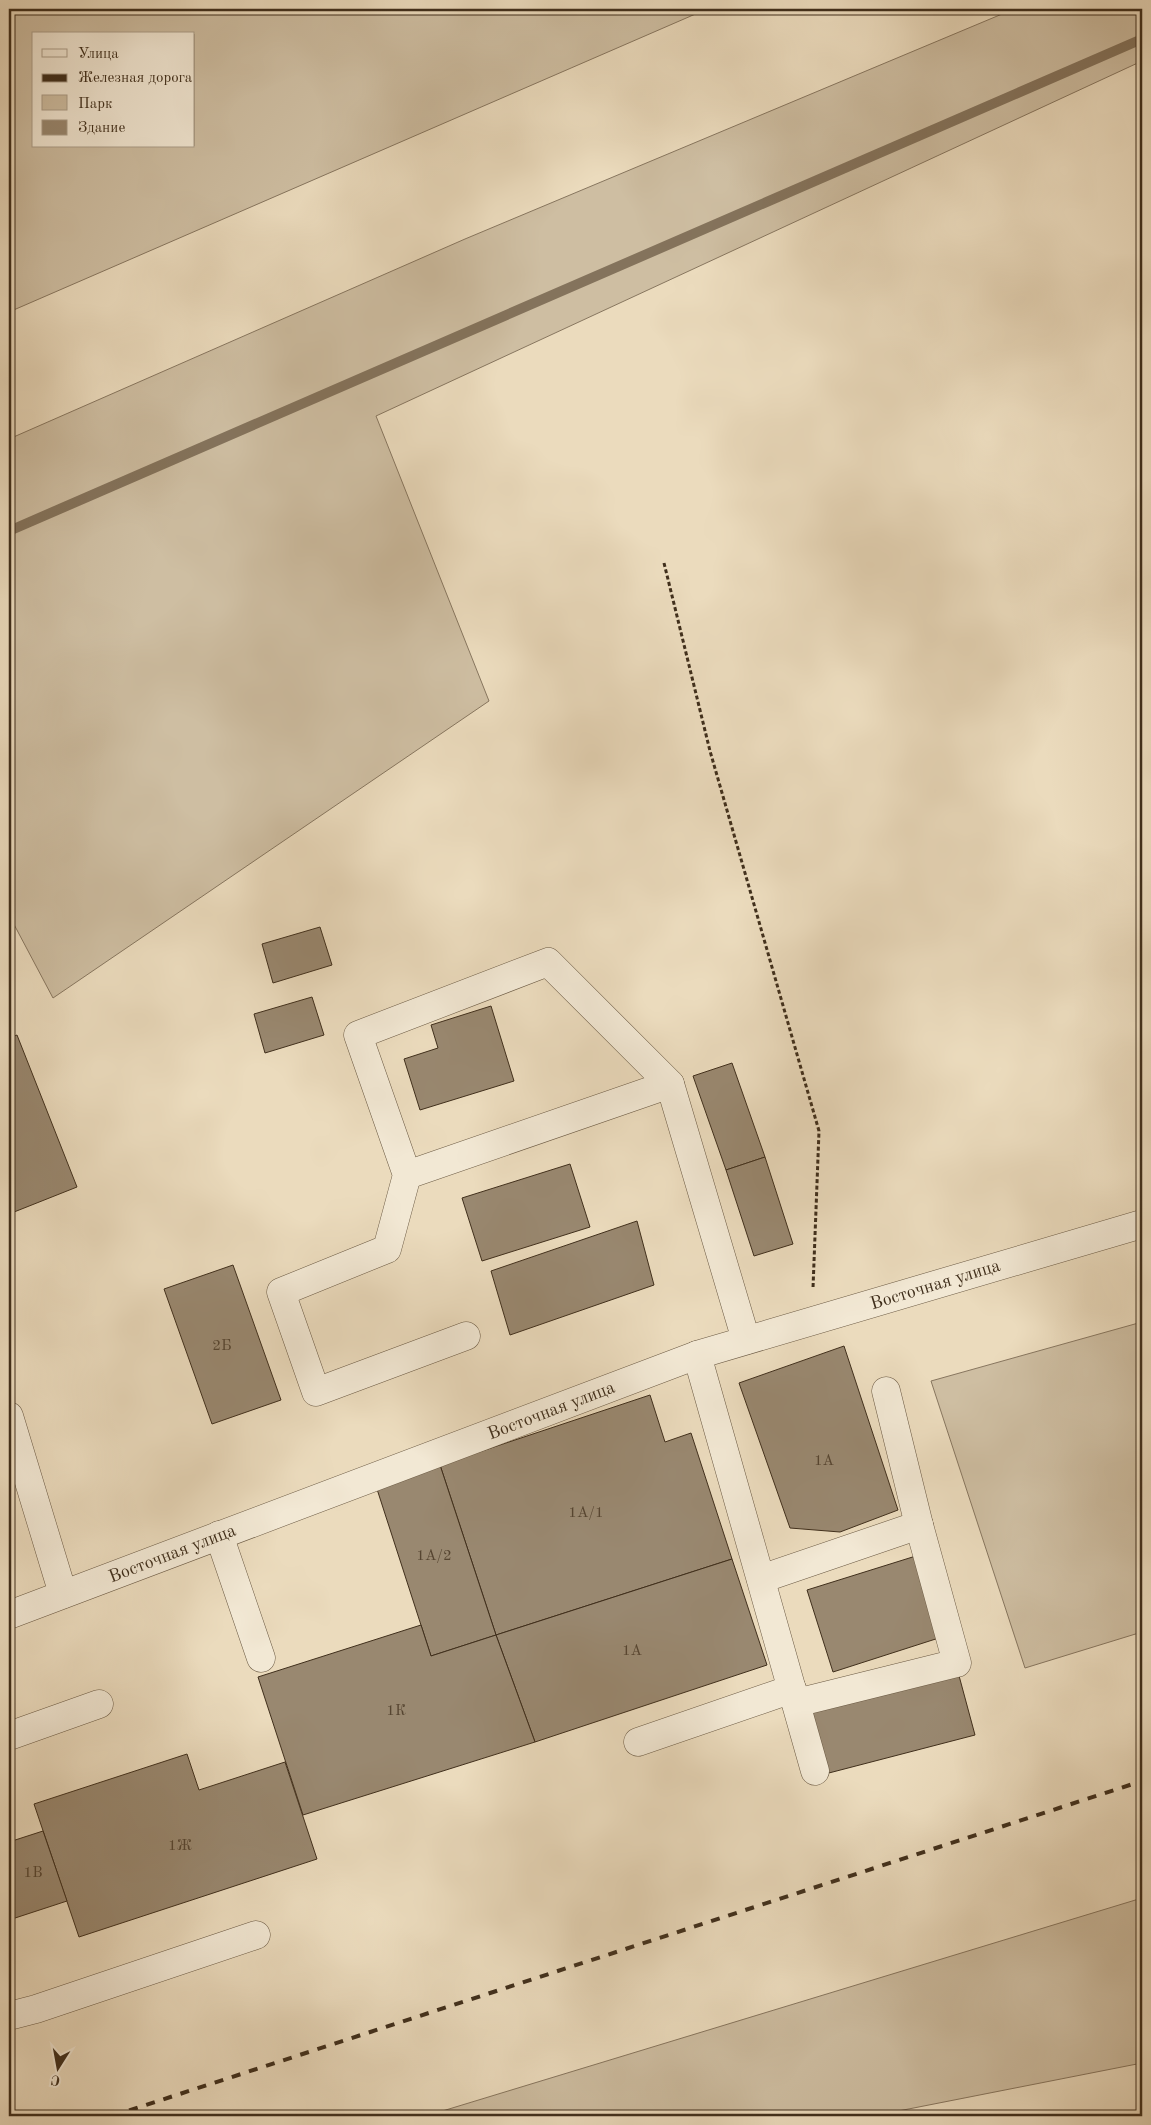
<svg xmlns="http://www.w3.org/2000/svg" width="1151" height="2125" font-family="'Old Standard TT',serif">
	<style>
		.green { fill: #cebea2; stroke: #87765f; fill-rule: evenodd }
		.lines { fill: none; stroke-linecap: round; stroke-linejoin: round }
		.stream { stroke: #84735c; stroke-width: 10 }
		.building { fill: #998870; stroke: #402f1c }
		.minor-casing { stroke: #6b5a44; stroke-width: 29 }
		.path { stroke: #402f1c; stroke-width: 3; stroke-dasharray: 4 2.5; stroke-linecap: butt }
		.minor { stroke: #f2e8d4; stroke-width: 28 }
		.rail { stroke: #402f1c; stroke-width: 4; stroke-dasharray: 9 9; stroke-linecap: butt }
		.labels { text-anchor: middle; stroke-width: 4; stroke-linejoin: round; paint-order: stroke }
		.number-label { font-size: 15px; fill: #564531 }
		.street-label { font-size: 18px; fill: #402f1c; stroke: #f2e8d4 }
	</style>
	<rect width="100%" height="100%" fill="#ebdbbd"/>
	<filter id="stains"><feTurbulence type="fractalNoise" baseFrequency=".004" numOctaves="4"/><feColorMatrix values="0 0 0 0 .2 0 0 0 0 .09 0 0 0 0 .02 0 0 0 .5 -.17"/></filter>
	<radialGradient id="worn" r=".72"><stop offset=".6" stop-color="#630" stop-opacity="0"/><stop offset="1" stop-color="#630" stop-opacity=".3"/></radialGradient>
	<g class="green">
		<path d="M9,9H707L9,312ZM34,34H194V146H34Z"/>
		<path d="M1014,9H1142V61L376,416L489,701L53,998L9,915V439L465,239Z"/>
		<path d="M1142,1322V1632L1025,1668L931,1381Z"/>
		<path d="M1142,1898V2063L873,2116H426Z"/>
	</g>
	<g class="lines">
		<path class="stream" d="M9,531L1142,39"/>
	</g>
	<g class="building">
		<path d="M320,927L332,965L273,983L262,944Z"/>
		<path d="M312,997L324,1035L265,1053L254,1014Z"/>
		<path d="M491,1006L514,1081L420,1110L404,1059L438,1048L431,1025Z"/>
		<path d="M17,1035L77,1187L9,1214V1038Z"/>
		<path d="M732,1063L765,1157L726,1170L693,1076Z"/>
		<path d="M765,1157L793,1244L754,1256L726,1170Z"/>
		<path d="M570,1164L590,1227L482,1261L462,1198Z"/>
		<path d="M637,1221L654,1285L510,1335L491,1271Z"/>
		<path d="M233,1265L281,1400L212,1424L164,1289Z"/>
		<path d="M844,1346L898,1510L840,1532L790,1528L739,1383Z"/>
		<path d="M650,1395L665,1442L691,1433L732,1559L496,1635L440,1465Z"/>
		<path d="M440,1465L496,1635L431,1656L376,1486Z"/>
		<path d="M919,1555L945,1636L833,1672L807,1590Z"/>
		<path d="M732,1559L767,1665L535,1742L496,1635Z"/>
		<path d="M421,1625L431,1656L496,1635L535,1742L303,1815L258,1677Z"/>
		<path d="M958,1672L975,1735L825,1774L808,1711Z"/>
		<path d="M187,1754L199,1790L285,1762L317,1859L79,1937L34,1804Z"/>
		<path d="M43,1831L67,1901L9,1920V1842Z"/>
	</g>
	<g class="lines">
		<defs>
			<g id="minor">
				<path d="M407,1175L670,1084"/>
				<path d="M466,1336L316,1392L281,1292L387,1249L407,1175L358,1035L548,962L670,1084L746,1340"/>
				<path d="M697,1355L815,1771"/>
				<path d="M9,1416L63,1594"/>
				<path d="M219,1535L261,1658"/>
				<path d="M761,1579L919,1525"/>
				<path d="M9,1615L697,1355L1142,1224"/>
				<path d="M796,1703L957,1663L919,1525L886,1391"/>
				<path d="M9,1736L99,1704"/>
				<path d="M638,1742L792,1689"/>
				<path d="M9,2016L36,2009L256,1935"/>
			</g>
		</defs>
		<use href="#minor" class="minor-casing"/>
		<path class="path" d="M664,563L710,751L819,1131L813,1288"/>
		<use href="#minor" class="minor"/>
		<path class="rail" d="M112,2116L1142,1781"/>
	</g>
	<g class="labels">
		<g class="number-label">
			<text x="222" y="1350">2Б</text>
			<text x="824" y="1465">1А</text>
			<text x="586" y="1517">1А/1</text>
			<text x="434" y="1560">1А/2</text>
			<text x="632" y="1655">1А</text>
			<text x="396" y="1715">1К</text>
			<text x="180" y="1850">1Ж</text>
			<text x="33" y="1877">1В</text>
		</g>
		<g class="street-label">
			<text transform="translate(935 1284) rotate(-17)" y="6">Восточная улица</text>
			<text transform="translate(551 1410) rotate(-21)" y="6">Восточная улица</text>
			<text transform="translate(172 1553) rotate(-21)" y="6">Восточная улица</text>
		</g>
	</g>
	<rect width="1151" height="2125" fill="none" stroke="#ebdbbd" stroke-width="30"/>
	<rect x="10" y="10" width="1131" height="2105" fill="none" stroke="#402f1c" stroke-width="2.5"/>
	<rect x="15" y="15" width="1121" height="2095" fill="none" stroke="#402f1c"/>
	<rect x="32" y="32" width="162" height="115" fill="#f2e8d4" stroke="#ab9e8a"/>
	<rect x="42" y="49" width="25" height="8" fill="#f2e8d4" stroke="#ab9e8a"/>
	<text x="78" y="58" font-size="15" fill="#402f1c">Улица</text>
	<rect x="42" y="74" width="25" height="8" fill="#402f1c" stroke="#ab9e8a"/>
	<text x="78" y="82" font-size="15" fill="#402f1c">Железная дорога</text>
	<rect x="42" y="95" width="25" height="15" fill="#cebea2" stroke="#ab9e8a"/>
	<text x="78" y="108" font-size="15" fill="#402f1c">Парк</text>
	<rect x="42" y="120" width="25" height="15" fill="#998870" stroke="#ab9e8a"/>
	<text x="78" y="132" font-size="15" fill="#402f1c">Здание</text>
	<g transform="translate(58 2068) rotate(191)" stroke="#f2e8d4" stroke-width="4" paint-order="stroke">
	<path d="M0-4L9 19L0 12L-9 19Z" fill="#402f1c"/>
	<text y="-8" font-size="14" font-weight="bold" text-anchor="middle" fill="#402f1c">С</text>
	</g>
	<rect width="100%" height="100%" filter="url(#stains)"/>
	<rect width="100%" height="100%" fill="url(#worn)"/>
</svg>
